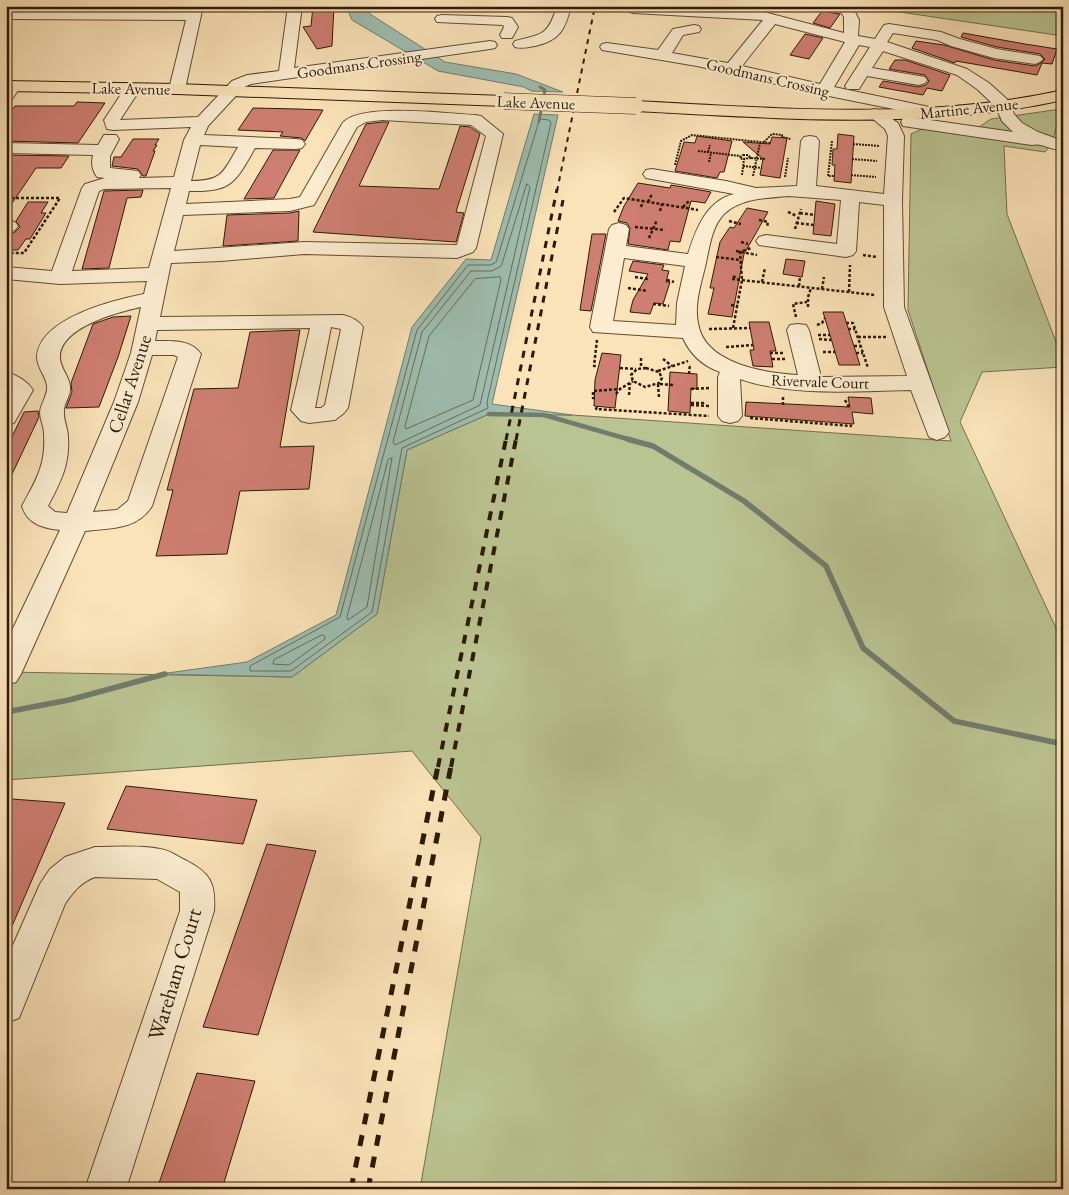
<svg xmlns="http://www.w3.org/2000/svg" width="1069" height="1195" font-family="'EB Garamond',serif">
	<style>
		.green { fill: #bac492; stroke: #746f4b }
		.water { fill: #9ebeb1; stroke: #717c6c }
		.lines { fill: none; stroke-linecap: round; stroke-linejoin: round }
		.shore { stroke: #666c5a; stroke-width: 1 }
		.stream-far2 { stroke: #717c6c; stroke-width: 3 }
		.stream-far1 { stroke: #717c6c; stroke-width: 4.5 }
		.stream { stroke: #717c6c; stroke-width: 5.5 }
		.building { fill: #ce7e72; stroke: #2e1a04 }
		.minor-casing { stroke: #614c31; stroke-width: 2 }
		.major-casing { stroke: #2e1a04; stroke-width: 2 }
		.path-far1 { stroke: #2e1a04; stroke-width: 2; stroke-dasharray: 2 1; stroke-linecap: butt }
		.path { stroke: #2e1a04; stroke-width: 2.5; stroke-dasharray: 3 2; stroke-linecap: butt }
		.minor { fill: #fcedd1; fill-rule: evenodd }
		.major { fill: #fae3b8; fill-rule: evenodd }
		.rail-far3 { stroke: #2e1a04; stroke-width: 2; stroke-dasharray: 5 5; stroke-linecap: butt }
		.rail-far2 { stroke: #2e1a04; stroke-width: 3; stroke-dasharray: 7 7; stroke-linecap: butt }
		.rail-far1 { stroke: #2e1a04; stroke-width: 4; stroke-dasharray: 9 9; stroke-linecap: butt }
		.rail { stroke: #2e1a04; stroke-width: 5; stroke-dasharray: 11 11; stroke-linecap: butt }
		.major-bridge-casing { stroke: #2e1a04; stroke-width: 17; stroke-linecap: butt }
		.major-bridge { stroke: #fae3b8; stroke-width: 16 }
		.labels { text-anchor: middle; stroke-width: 4; stroke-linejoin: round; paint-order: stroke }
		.far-street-label { font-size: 16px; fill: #2e1a04; stroke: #fcedd1 }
		.street-label { font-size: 19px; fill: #2e1a04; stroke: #fcedd1 }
		.near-street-label { font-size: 22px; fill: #2e1a04; stroke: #fcedd1 }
	</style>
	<rect width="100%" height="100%" fill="#fae3b8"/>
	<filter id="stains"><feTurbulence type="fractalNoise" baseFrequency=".004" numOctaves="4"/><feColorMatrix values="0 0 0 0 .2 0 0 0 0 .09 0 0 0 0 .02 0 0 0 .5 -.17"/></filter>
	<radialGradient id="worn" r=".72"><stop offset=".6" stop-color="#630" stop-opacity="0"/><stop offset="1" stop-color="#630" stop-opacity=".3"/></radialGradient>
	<g class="green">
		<path d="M888,6H1063V36L886,10Z"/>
		<path d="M1061,109L1052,144L1045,152L1004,146L1007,214L1063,360V367L982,372L960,422L1063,643V1189H420L481,837L412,751L6,780V672L292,677L377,614L407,450L489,414L572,415L951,441L908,310L911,134L924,128L970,133L991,119Z"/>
	</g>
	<g class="water">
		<path d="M346,6H369L370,14L445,62L516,74L563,92L531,91L524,87L438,71L352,20Z"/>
		<path d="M534,114L558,115L492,404L572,415L489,414L407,450L377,614L292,677L160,674L247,662L336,615L412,327L466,259L491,260Z"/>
	</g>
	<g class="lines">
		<g class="shore">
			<path d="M540,119L549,120L551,123L487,402L488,408L402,448L372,612L291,671H250V666L340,617L417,330L468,265H491L496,262Z"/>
			<path d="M527,184L530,187L480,405L395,445L393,442L422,332L471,271H492L501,266Z"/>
			<path d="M500,277L501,280L473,400L406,429L405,426L429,336L475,279Z"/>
			<path d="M392,458L367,607L348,620L347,617L388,460Z"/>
			<path d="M322,635L325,636V639L289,665L273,664L274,660Z"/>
		</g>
		<path class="stream-far2" d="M539,121L545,90L540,87"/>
		<path class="stream-far1" d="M489,414L544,415L631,440"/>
		<g class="stream">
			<path d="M627,439L653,446L744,501L826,566L863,648L954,721L1063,744"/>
			<path d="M6,712L69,700L165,674"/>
		</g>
	</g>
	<g class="building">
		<path d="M313,6H334L332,46L317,49L303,27L311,26Z"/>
		<path d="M822,11L840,14L830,28L813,23Z"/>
		<path d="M963,33L1025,44L1057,49L1052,64L1042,63L1037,75L956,61L955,63L912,48L916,41L944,45L994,60L1035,66L1041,63L1045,59L1040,54L997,47L961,37Z"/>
		<path d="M805,34L823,38L809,59L790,55Z"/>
		<path d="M895,60H905L950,75L942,91L927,88L923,95L879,87L883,81L919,87L926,85L929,81L925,75L889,69Z"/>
		<path d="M77,102L105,103L78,143L6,141V117L15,106H74Z"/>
		<path d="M253,108L298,109L323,110L305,141L302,138L280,136L283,132L238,130Z"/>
		<path d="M382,122H389L359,186L439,189L460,126L470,127L480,134L456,212L464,213L456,242L313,232L366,124Z"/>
		<path d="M838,134L854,136L851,183L834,181L835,165H832L833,149H837Z"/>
		<path d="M697,136L732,141L724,172H720L717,178L675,171L684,142L695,143Z"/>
		<path d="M772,137L787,138L780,178L760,175L763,159L743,142L770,144Z"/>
		<path d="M133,139H159L155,145H157L153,151H155L146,176H143L138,169L112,166L114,157H121Z"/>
		<path d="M273,150H300L274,198L244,199Z"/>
		<path d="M6,155L69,156L61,168H36L6,212Z"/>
		<path d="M638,183L670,188L671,185L711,192L705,203L691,201L680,242L670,241L668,250L628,244L630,228L627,223L618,221L624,206Z"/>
		<path d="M143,190L141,197L127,198L109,268L82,269L104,191Z"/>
		<path d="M816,201L835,204L831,236L813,234Z"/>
		<path d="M28,202H48L41,213H46L30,239H26L18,250H6V236L15,232L20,227L16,221Z"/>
		<path d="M747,208L768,212L744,254L732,317L708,314L714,288H710L720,242L730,227L734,228Z"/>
		<path d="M299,211L298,241L223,246L227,215L290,213Z"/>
		<path d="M592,234H606L591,311L580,310Z"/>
		<path d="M786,259L805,261L802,277L783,274Z"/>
		<path d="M633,261L664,265L662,270L669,271L666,282H670L663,304L654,303L650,314L630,312L633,300L648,274L629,271Z"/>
		<path d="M823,312H843L860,365H839Z"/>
		<path d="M131,316L118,357L99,407L66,408L72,392L71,383L93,324L113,317Z"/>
		<path d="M749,322H769L776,351H770L773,367L753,366L750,350H754Z"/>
		<path d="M300,330L280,447L314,446L309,489L240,491L227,554L156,556L173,490H167L194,389L238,388L250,332Z"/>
		<path d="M602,353L621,355L615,408L594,406L595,380Z"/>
		<path d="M670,372L697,374V389L691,388L690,413L668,411Z"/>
		<path d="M848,397L871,398L873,414L852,412L854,424L745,416L746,402L850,407Z"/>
		<path d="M38,411L39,417L6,487V449L24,412Z"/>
		<path d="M126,786L257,800L243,844L107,829Z"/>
		<path d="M12,799L65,803L6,940V812Z"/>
		<path d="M267,844L316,851L258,1035L203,1027Z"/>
		<path d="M197,1073L255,1081L222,1189H157Z"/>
	</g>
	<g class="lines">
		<defs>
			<g id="minor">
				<path d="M189,6H203L185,89L183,92H171L169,89L186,20L6,19V11L188,12Z"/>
				<path d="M288,6H302L294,68L490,41L495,42L497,45L495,48L490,49L251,84L244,87L208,126L204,135L296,139L302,140L305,144L302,148L296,149L255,148C235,183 232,192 189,191L186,204L290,199L300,197L342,124C357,102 448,114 475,115L481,116L503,134L476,248L473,252L457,258L304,254L221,261L171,263L160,317L343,315C351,317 358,320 363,327L348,408L344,413L335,420L309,423L301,421L291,410L310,328L157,330L155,341C171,341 191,339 201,354L152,506C137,530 110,528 85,531L21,674L16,682L6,685V643L60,530C43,528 27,524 22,506C36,480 46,465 44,434C44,427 40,419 40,412C41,403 48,395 47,386C46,376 37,368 37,357C39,318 114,300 144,294L147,281L60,284L6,279V267L52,271L82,188L85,184L105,178L97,177C92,170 91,163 93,155L6,153V143L98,145L104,135H116L119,139L110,156V168L138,171L141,175L139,178L174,177L184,140L191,127L113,130L107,129L104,120L127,85H139L141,88L120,120L198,117L232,81L247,75L279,71ZM382,120L471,125L486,136L457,245L304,242L174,251L183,215L290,211L314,205L357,127L366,122ZM200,145L238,147C223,172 223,181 191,181ZM171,188L149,268L72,271L99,191L104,189ZM141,307L131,353L114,402L67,513L55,512L48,506C60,483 70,465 68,437C68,429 63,419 64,411C64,403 70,397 70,389C71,377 59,368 60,356C61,327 118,312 141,307ZM331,327L341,329L325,405L321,408H315ZM152,355H174L178,357L128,501L117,510L93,512L138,402Z"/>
				<path d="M557,6H571C565,30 560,40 535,46C528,47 522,49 515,47L513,44L515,41C542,34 548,36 557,6Z"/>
				<path d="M619,6L760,11L844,33V17L837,6H852L859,20L858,36L875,39L884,25L889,24L941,32L960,39L997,49L1040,56L1043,59L1040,62L1035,64L994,58L951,46L937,40L893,33L887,42L967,69L989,83L1010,102L1014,114L1022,123L1038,132L1063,141V149C1052,152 1043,142 1032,145L903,126L901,122L903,118L909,117L1013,132L1002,121L996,107L977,89L957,75L883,51L872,68L925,77L927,80L925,83L919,85L867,76L859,89H847L845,86L870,47L859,45L834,87L939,109L941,112L939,115L933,117L824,95L697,66L602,50L600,47L602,44L607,43L658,50L673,29L694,25L699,26L701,29L699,32L683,35L672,53L728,63L763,20L633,13L621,9ZM775,24L845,42L820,84L742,66Z"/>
				<path d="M442,15L507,17L512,18L518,27L512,38H502L500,35L504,27L503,25L437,22L435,19L437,16Z"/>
				<path d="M13,81L19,83L21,86L12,99L6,101V84Z"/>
				<path d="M875,109L881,111L898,123L904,136L902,201L904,307L949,432L945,437L937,440L929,437L911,390C857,391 792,397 740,379L742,416L738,421L730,423L722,421L718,416V377L720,372C703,366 690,354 683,338L593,332L590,327L609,229L612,225L619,223L626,225L629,229L626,246L688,254C696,229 706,201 734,194L646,178L643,174L646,170L652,169L726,181L756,188L797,186L801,141L804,137L810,136L816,137L819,141L816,186L884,194L888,136L885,129L867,114L869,111ZM789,196L841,200L837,244L766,235L759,237L756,241L759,245L846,257L853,255L856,251L859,202L884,205V307L907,376L821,377L809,330L806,325L798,324L790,325L787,330L798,375C765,373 704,364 698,323C694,305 701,284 705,267C709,251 711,227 724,214C741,198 767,198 789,196ZM624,258L685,266L677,303L676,325L613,321Z"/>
				<path d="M6,220L15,222L18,226L15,230L6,232Z"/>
				<path d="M6,372C17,375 27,381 33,390L14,423L6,425V397L10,392L6,390Z"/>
				<path d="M95,847C116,847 140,845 160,849C169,850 177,856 185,860C210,873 216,882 214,911L126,1189H85L180,911V892L157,879L95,877C81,882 73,892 65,904L19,1018L6,1023V961L40,884L50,869L65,857Z"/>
			</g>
			<g id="major">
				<path d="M6,81L177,84L504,96L510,98L512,101L510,104L504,106L177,94L6,91Z"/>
				<path d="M1063,90V100C926,131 775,118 636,111L630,109L628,106L630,103L636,101C775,108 925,121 1063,90Z"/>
			</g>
		</defs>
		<use href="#minor" class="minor-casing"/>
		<use href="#major" class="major-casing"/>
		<g class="path-far1">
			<path d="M832,141L828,176H834"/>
			<path d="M764,142L772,134L782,135V137L791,139"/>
			<path d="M853,144L880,146"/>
			<path d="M698,151L740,156"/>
			<path d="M708,152L710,145"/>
			<path d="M743,155H748L751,158L742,159L740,157Z"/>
			<path d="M751,158L765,159"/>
			<path d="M852,159L877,161"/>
			<path d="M709,162L711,153"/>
			<path d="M675,165L681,141L692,135L770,143"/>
			<path d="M743,166L762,168"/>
			<path d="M742,175L744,159"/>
			<path d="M851,175L876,177"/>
			<path d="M753,176L760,143"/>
			<path d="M785,177L788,158"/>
		</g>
		<g class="path">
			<path d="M6,198H60L24,253H6"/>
			<path d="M648,202L652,194"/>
			<path d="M641,207L643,201"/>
			<path d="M683,207L689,201"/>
			<path d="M660,211L662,204"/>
			<path d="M614,212L624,198L698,210"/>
			<path d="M788,212L797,216"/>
			<path d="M800,213L815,215"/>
			<path d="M759,220L768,222L767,227"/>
			<path d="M729,221L741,224"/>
			<path d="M796,223L814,225"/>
			<path d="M635,227L665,230"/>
			<path d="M795,229L801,209"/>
			<path d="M649,238L657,220"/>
			<path d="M741,242L748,244"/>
			<path d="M736,251L757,255"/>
			<path d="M863,255L877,257"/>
			<path d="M716,257L740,260"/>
			<path d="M733,276L738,279"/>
			<path d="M635,277L648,279"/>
			<path d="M732,279L875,295"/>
			<path d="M667,280L674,282"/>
			<path d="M762,282L765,268"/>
			<path d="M799,286L800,277"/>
			<path d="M628,288L647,291"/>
			<path d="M822,289L824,277"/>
			<path d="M849,292L850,265"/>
			<path d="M653,304L669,306"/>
			<path d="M731,305L738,306"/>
			<path d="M808,307V297L811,288"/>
			<path d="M796,317L793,304L807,302"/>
			<path d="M846,323H853L868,368"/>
			<path d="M817,325L822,323L825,318"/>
			<path d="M733,328L742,280L740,252L751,248"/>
			<path d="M709,329L750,328"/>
			<path d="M848,329H855"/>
			<path d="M818,335H830"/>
			<path d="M858,337H886"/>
			<path d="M819,339L831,340"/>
			<path d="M597,340L594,366H597"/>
			<path d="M854,346H861"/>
			<path d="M726,347L753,345"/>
			<path d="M823,352H835"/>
			<path d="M770,353H783"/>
			<path d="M856,353H863"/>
			<path d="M641,358V368"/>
			<path d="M663,359L672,366"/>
			<path d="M772,359H785"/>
			<path d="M620,368L636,369"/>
			<path d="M646,368L659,372L662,378L659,383L645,387L633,381L631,375L637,369Z"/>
			<path d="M658,371L688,361"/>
			<path d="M689,374L690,364"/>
			<path d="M691,389L709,388"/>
			<path d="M616,394L620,389L633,381"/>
			<path d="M629,395L630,383"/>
			<path d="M659,397L658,384L675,385"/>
			<path d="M783,397V405"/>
			<path d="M595,398H593V391L620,389"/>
			<path d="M845,400L850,409"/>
			<path d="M691,403H703V406"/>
			<path d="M691,405L709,406"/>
			<path d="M597,407L596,409L709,416"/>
			<path d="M750,418L851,426L850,423"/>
		</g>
		<use href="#minor" class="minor"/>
		<use href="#major" class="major"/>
		<path class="rail-far3" d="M557,191L595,6"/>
		<g class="rail-far2">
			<path d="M506,440L557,189"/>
			<path d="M516,440L563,200"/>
		</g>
		<g class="rail-far1">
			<path d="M438,767L506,439"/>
			<path d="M451,767L516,439"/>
		</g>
		<g class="rail">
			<path d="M351,1189L438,766"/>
			<path d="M368,1189L451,766"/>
		</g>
		<defs>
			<path id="major-bridge" d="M504,101L636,106"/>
		</defs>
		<use href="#major-bridge" class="major-bridge-casing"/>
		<use href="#major-bridge" class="major-bridge"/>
	</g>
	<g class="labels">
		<g class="far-street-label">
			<text transform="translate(359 64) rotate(-8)" y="6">Goodmans Crossing</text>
			<text transform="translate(768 77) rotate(13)" y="6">Goodmans Crossing</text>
			<text transform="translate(131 88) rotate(1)" y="6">Lake Avenue</text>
			<text transform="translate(536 102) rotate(2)" y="6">Lake Avenue</text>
			<text transform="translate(969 108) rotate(-6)" y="6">Martine Avenue</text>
			<text transform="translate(820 381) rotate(2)" y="6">Rivervale Court</text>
		</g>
		<g class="street-label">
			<text transform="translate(129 384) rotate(-72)" y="7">Cellar Avenue</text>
		</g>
		<g class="near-street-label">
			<text transform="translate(174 974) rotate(-73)" y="8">Wareham Court</text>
		</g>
	</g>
	<rect width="1069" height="1195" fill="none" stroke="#fae3b8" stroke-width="25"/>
	<rect x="8" y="8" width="1054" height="1180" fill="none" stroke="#2e1a04" stroke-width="2.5"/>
	<rect x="12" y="12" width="1044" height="1170" fill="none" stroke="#2e1a04"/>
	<rect width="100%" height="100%" filter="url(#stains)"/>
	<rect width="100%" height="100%" fill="url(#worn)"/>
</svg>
